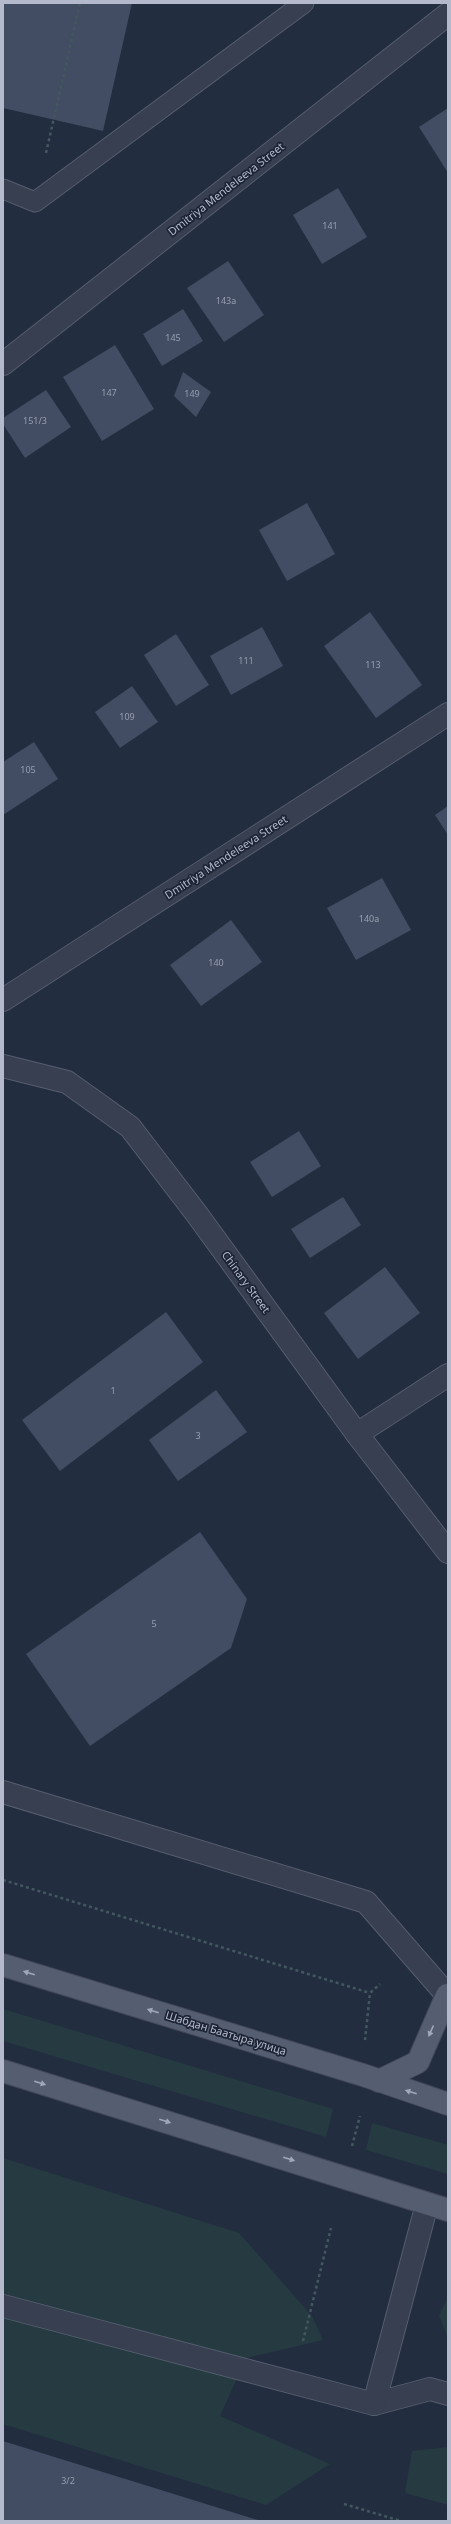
<svg xmlns="http://www.w3.org/2000/svg" width="451" height="2524" font-family="'Noto Sans',sans-serif">
	<style>
		.green { fill: #253b41 }
		.building { fill: #424c62 }
		.lines { fill: none; stroke-linecap: round; stroke-linejoin: round }
		.service-casing { stroke: #555d6e; stroke-width: 21 }
		.minor-casing { stroke: #555d6e; stroke-width: 24 }
		.primary-casing { stroke: #414859; stroke-width: 24 }
		.path { stroke: #43585e; stroke-width: 2.5; stroke-dasharray: 3 3; stroke-linecap: butt }
		.service { stroke: #373f50; stroke-width: 19 }
		.minor { stroke: #373f50; stroke-width: 22 }
		.primary { stroke: #555e70; stroke-width: 22 }
		.oneway { fill: #a1a8b9 }
		.labels { text-anchor: middle; stroke-width: 3.5; stroke-linejoin: round; paint-order: stroke }
		.number-label { font-size: 9px; fill: #989eb1 }
		.street-label { font-size: 11px; fill: #b4bacb; stroke: #1c2435 }
	</style>
	<rect width="100%" height="100%" fill="#232d40"/>
	<g class="green">
		<path d="M3,2009L333,2109L326,2137L3,2041Z"/>
		<path d="M372,2123L448,2145V2174L366,2150Z"/>
		<path d="M3,2158L239,2233L312,2316L323,2340L246,2358L220,2416L330,2464L266,2505L3,2424Z"/>
		<path d="M448,2297V2338L439,2316Z"/>
		<path d="M448,2447V2505L405,2493L412,2451Z"/>
	</g>
	<g class="building">
		<path d="M3,3H132L103,131L3,108Z"/>
		<path d="M448,108V173L419,127Z"/>
		<path d="M338,188L367,237L322,264L293,215Z"/>
		<path d="M228,261L264,315L224,342L187,288Z"/>
		<path d="M183,309L203,341L162,366L143,334Z"/>
		<path d="M115,345L154,409L102,441L63,377Z"/>
		<path d="M183,372L211,392L196,417L174,396Z"/>
		<path d="M46,390L71,427L25,458L3,424V418Z"/>
		<path d="M307,503L335,554L287,581L259,530Z"/>
		<path d="M370,612L422,685L376,718L324,646Z"/>
		<path d="M262,627L283,666L231,695L210,656Z"/>
		<path d="M176,634L209,685L176,706L144,655Z"/>
		<path d="M132,686L158,722L120,748L95,712Z"/>
		<path d="M34,742L58,779L3,815V762Z"/>
		<path d="M448,806V835L435,815Z"/>
		<path d="M382,878L411,930L356,960L327,908Z"/>
		<path d="M231,920L262,962L201,1006L170,965Z"/>
		<path d="M299,1131L321,1166L272,1197L250,1162Z"/>
		<path d="M343,1197L361,1225L310,1258L291,1229Z"/>
		<path d="M385,1267L420,1313L358,1359L324,1313Z"/>
		<path d="M166,1312L203,1362L60,1471L22,1420Z"/>
		<path d="M216,1390L247,1432L178,1481L149,1440Z"/>
		<path d="M200,1532L247,1599L231,1648L90,1746L26,1654Z"/>
		<path d="M3,2441L261,2521H3Z"/>
	</g>
	<g class="lines">
		<defs>
			<path id="service" d="M3,189L35,202L304,3"/>
			<g id="minor">
				<path d="M3,364L448,14"/>
				<path d="M3,1000L448,714"/>
				<path d="M3,1066L67,1082L130,1127L196,1213L357,1434L448,1552"/>
				<path d="M357,1434L448,1375"/>
				<path d="M3,1792L366,1902L447,1995"/>
				<path d="M3,2306L374,2404L430,2389L448,2394"/>
				<path d="M374,2404L427,2204"/>
			</g>
			<g id="primary">
				<path d="M3,1965L363,2075L448,2104"/>
				<path d="M3,2071L448,2210"/>
				<path d="M379,2081L418,2062L447,1995"/>
			</g>
		</defs>
		<use href="#service" class="service-casing"/>
		<use href="#minor" class="minor-casing"/>
		<use href="#primary" class="primary-casing"/>
		<g class="path">
			<path d="M46,153L80,3"/>
			<path d="M3,1880L370,1993"/>
			<path d="M365,2040L370,1993L380,1984"/>
			<path d="M352,2146L360,2116"/>
			<path d="M303,2341L331,2228"/>
			<path d="M344,2504L401,2521"/>
		</g>
		<use href="#service" class="service"/>
		<use href="#minor" class="minor"/>
		<use href="#primary" class="primary"/>
	</g>
	<defs><path id="oneway-solid" d="M-6-.8H1V-3.2L6.5 0L1 3.2V.8H-6Z"/></defs>
	<g class="oneway">
		<use href="#oneway-solid" transform="translate(29 1973) rotate(-163)"/>
		<use href="#oneway-solid" transform="translate(153 2011) rotate(-163)"/>
		<use href="#oneway-solid" transform="translate(431 2031) rotate(114)"/>
		<use href="#oneway-solid" transform="translate(40 2083) rotate(17)"/>
		<use href="#oneway-solid" transform="translate(411 2092) rotate(-162)"/>
		<use href="#oneway-solid" transform="translate(165 2121) rotate(17)"/>
		<use href="#oneway-solid" transform="translate(289 2159) rotate(17)"/>
	</g>
	<g class="labels">
		<g class="number-label">
			<text x="330" y="229">141</text>
			<text x="226" y="304">143а</text>
			<text x="173" y="341">145</text>
			<text x="109" y="396">147</text>
			<text x="192" y="397">149</text>
			<text x="35" y="424">151/3</text>
			<text x="246" y="664">111</text>
			<text x="373" y="668">113</text>
			<text x="127" y="720">109</text>
			<text x="28" y="773">105</text>
			<text x="369" y="922">140а</text>
			<text x="216" y="966">140</text>
			<text x="113" y="1394">1</text>
			<text x="198" y="1439">3</text>
			<text x="154" y="1627">5</text>
			<text x="68" y="2484">3/2</text>
		</g>
		<g class="street-label">
			<text transform="translate(226 189) rotate(-38)" y="4">Dmitriya Mendeleeva Street</text>
			<text transform="translate(226 857) rotate(-33)" y="4">Dmitriya Mendeleeva Street</text>
			<text transform="translate(246 1282) rotate(54)" y="4">Chinary Street</text>
			<text transform="translate(226 2033) rotate(17)" y="4">Шабдан Баатыра улица</text>
		</g>
	</g>
	<rect width="451" height="2524" fill="none" stroke="#b4bacb" stroke-width="8"/>
</svg>
